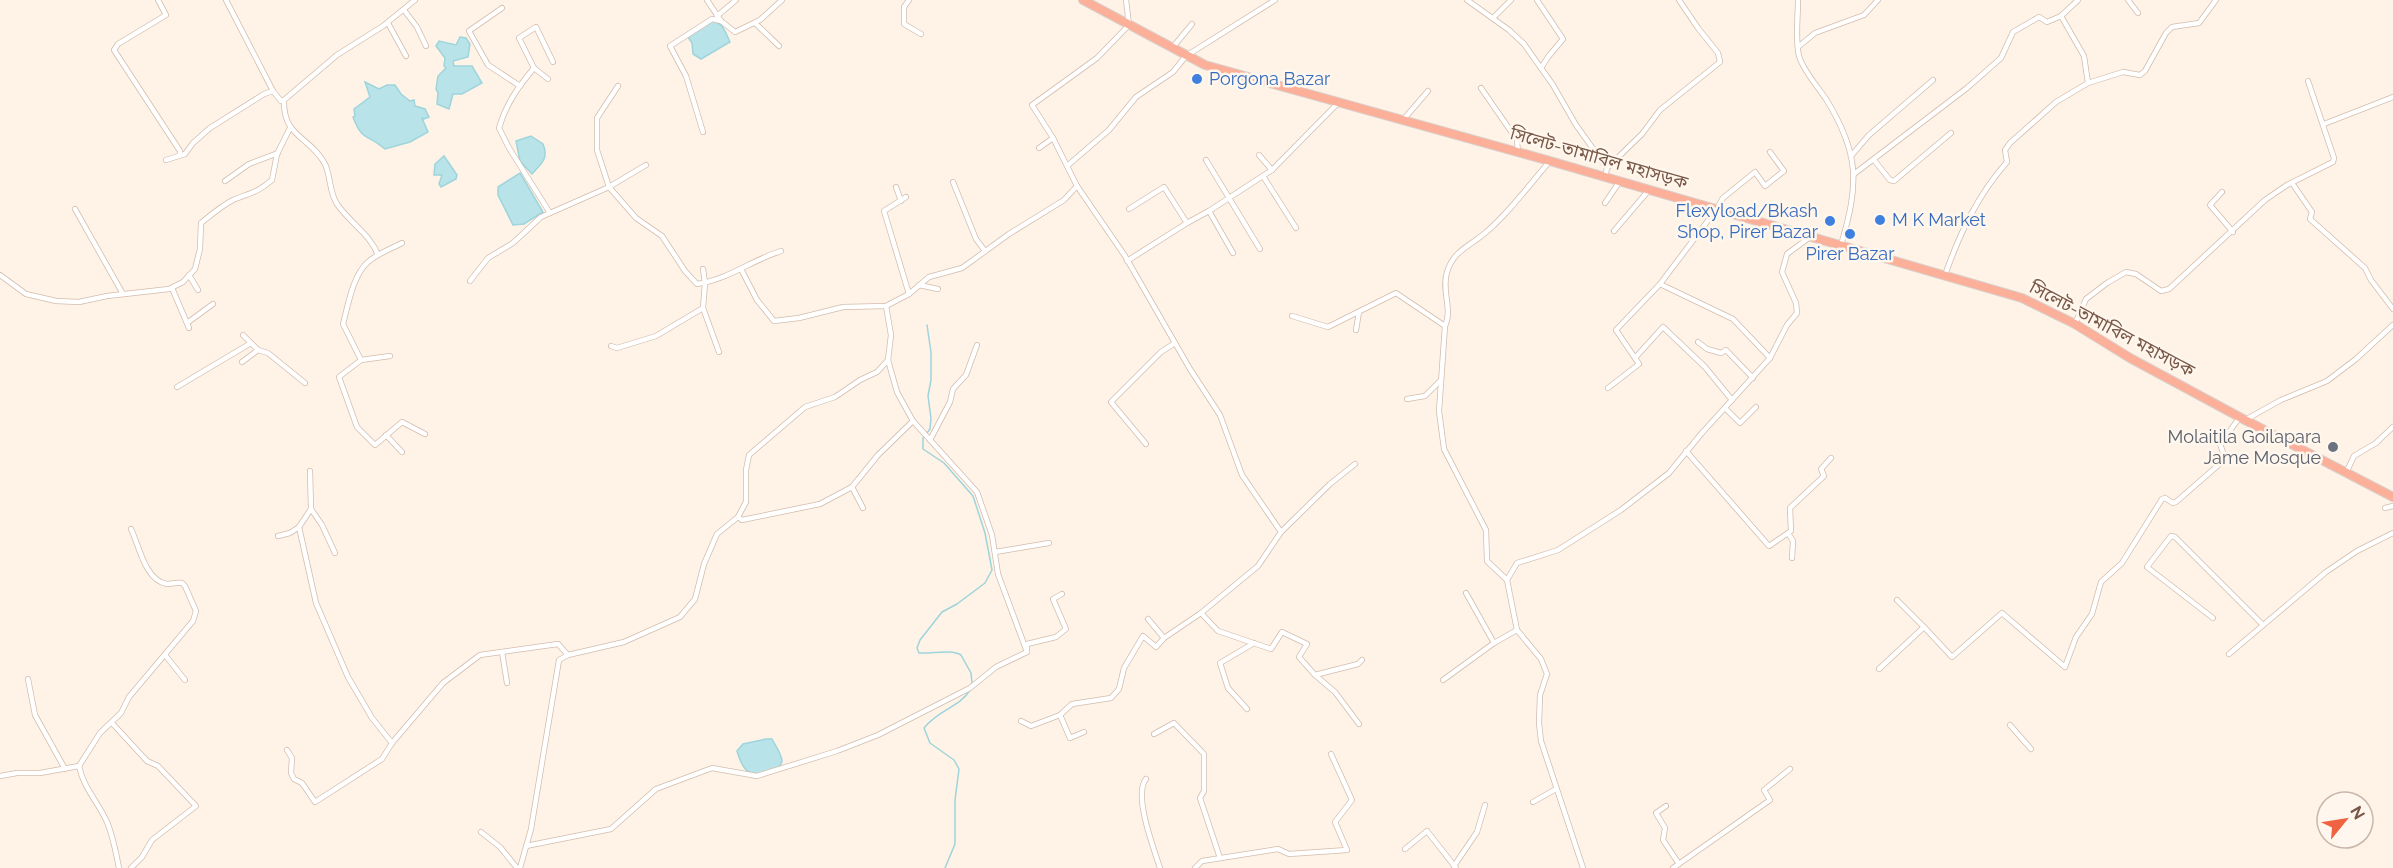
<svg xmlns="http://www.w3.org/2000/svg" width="2393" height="868" font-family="Raleway,'Noto Sans Bengali',sans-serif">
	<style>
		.water { fill: #b8e4e9; stroke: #9ed4dc; stroke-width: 1.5 }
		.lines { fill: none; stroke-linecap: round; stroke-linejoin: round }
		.stream { stroke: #9ed4dc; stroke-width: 1.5 }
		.street-casing { stroke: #d3bcad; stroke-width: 6 }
		.highway-casing { stroke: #d9d0cc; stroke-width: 10 }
		.street { stroke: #fff; stroke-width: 4.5 }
		.highway { stroke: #fcaf99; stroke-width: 8 }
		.shop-dot { fill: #3f7fe0; stroke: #fff7ed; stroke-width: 2 }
		.worship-dot { fill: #6b7280; stroke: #fff7ed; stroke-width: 2 }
		.labels { text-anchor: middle; stroke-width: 5; stroke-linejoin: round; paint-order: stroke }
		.shop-label { font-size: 18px; fill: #366cbe; stroke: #fff7ed; text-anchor: start }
		.street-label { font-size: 18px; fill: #795848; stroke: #fff7ed }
		.worship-label { font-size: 18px; fill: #5b616d; stroke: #fff7ed; text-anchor: end }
	</style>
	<rect width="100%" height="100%" fill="#fef3e6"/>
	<g class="water">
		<path d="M712,21C723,22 726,34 730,42L701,59L693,54L692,43L688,37Z"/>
		<path d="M460,37L466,38L470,44L468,57L453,61L454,66H472L482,83L462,94H453L449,109L437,104L438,93L436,89L438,76L446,68L444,66L445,58L436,46L439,41L456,45Z"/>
		<path d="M365,82L379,89L387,85H395L401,94L410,101L414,100L415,106L425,109L429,117L424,119L422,118L428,132L410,142L385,149C369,134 362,142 353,117L355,116L354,109L370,97Z"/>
		<path d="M531,136L543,144C549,158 542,163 532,174L520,161L516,141Z"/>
		<path d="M444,156L457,175L456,179L441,187L439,184L442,175H434L435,164Z"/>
		<path d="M520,173L543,212L524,224L513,225L498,195V187Z"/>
		<path d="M766,739H772C775,745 782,755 782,761C781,772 756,776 749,772C742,768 739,758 737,751L743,744Z"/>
	</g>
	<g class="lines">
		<g class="stream">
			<path d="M927,325L931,352V380L928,396L931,418L930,429L923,438V449L944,463L973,496L985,533L992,570L985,583L957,604L942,612L920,640L917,648L919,653C932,654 951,649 961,655L971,673L972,683"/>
			<path d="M945,868L955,844V800L959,769L954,760L930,743L924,728C938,710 960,707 970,690"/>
		</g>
		<defs>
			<g id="street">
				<path d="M158,0L166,15L118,44L114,50L180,151V155"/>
				<path d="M226,0L273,91L281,101L284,100"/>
				<path d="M707,0L721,21L735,32L760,20L782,0"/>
				<path d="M909,0L904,7V24L921,34"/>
				<path d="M1275,0L1186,56L1173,72L1136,97L1109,130L1067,166L1077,186L1125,256L1190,369L1220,415L1242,475L1281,532"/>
				<path d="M1467,0L1509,30L1524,44L1553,85L1576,125L1607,168"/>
				<path d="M1537,0L1563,39L1548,57L1541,68"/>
				<path d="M1798,0C1798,18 1795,39 1799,56C1803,70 1817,86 1826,99C1860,154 1859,184 1841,245"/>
				<path d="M2128,0L2138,13"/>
				<path d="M502,8L469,31L488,65L520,86"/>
				<path d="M404,10L417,27L426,46"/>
				<path d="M717,16L736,0"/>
				<path d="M1493,18L1511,0"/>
				<path d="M388,23L406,56"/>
				<path d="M755,23L779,46"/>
				<path d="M1173,47L1192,24"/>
				<path d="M1798,47L1815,33L1864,15L1878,0"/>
				<path d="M534,68L519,38L536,27L553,62"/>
				<path d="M548,79L534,68C518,87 506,104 499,128L509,148L550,213"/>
				<path d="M2088,83L2123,72L2140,75L2145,71L2166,33L2172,27L2199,23L2216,0"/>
				<path d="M1481,88L1517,140L1518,152"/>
				<path d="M1403,120L1428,91"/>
				<path d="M2324,124L2393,97"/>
				<path d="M703,132L686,76L670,46L712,19L721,21"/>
				<path d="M1053,138L1032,105L1097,58L1129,25L1126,0"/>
				<path d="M1039,148L1053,138L1067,166"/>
				<path d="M1259,155L1272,170L1339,102"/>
				<path d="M1851,156L1869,135L1933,80"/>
				<path d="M166,160L185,154L193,143L210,128L264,94L273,91"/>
				<path d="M1206,160L1260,249"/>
				<path d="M1874,160L1890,180L1894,181L1951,133"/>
				<path d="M1550,161C1529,185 1509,213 1485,233C1469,247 1454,250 1447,272C1441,291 1453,309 1445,326L1439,411L1444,449L1486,530L1487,561L1507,580L1517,630L1541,659L1547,674L1540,695L1539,723L1541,741L1583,868"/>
				<path d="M646,165L609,187L636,218L662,236L685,271L697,284C727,280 752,260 781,251"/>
				<path d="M1854,174L1967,88L2001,58L2013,32L2039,17L2047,22L2061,16L2078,0"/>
				<path d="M1263,176L1296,228"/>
				<path d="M1605,177L1607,168L1642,134L1660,110L1720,62L1718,53L1698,28L1679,0"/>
				<path d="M225,181L249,164L278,153"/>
				<path d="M953,182L976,239L985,251"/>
				<path d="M2292,183L2312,212L2310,219L2365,268L2371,280L2393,309"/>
				<path d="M896,187L901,201"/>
				<path d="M2222,192L2210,205L2233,232"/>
				<path d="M906,197L884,211L909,294"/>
				<path d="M1605,203L1620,181"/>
				<path d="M75,209L123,294"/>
				<path d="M1129,209L1164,187L1187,223L1209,211"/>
				<path d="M1614,231L1649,190"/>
				<path d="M1233,253L1209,211L1272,170"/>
				<path d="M378,255C370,234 350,223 337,204C329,192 331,177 325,164C310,136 283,138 284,100L337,55L383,26L415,0"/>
				<path d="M1127,261L1187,223"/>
				<path d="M741,269L757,300L774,321L799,318L843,307L886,306L909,294L929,277L962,268L1009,234L1064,200L1077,186"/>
				<path d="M0,275L26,294L56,301L79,302L107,296L169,289L183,282L195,269L200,249L201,223C211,215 221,206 233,200C250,193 257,193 272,180L277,154L290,128"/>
				<path d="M189,275L198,290"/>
				<path d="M1945,275C1960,233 1977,196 2007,162L2005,150L2010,143L2056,102L2088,83L2084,56L2061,16"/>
				<path d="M470,281L488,258L513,243L541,217L609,187L597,150V118L618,86"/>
				<path d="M1660,284L1733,319L1770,358"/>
				<path d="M919,285L938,289"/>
				<path d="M172,288L189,328"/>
				<path d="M703,308L705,283L703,269"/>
				<path d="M1292,316L1328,327L1396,293L1445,326"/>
				<path d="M187,323L213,304"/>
				<path d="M2075,324L2086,299L2107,283L2126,272L2136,274L2161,291L2169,289L2265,200L2287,185L2333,162L2334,158L2308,81"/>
				<path d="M1356,330L1359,312"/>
				<path d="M243,335L251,343"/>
				<path d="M1698,342L1707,349L1721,353L1726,350L1753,378"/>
				<path d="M611,346L617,348L656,336L703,308L719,352"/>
				<path d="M258,350L268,353L305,383"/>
				<path d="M390,356L361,360L343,324C348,305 353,275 368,262C378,253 391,249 402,243"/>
				<path d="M1635,358L1663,327L1705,367L1732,400"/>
				<path d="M361,360L339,377L357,427L375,445L402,422L425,434"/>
				<path d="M177,387L251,343L258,350L242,362"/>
				<path d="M1608,388L1639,364L1616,330L1660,284L1716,210L1723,198L1755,172L1765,186L1784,171L1770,152"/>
				<path d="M1407,399L1425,396L1441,380"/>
				<path d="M1725,408L1740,423L1756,407"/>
				<path d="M2245,420L2281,400L2327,381L2356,359L2393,325"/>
				<path d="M913,421L977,492L992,535L998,574L1027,652"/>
				<path d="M386,435L402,452"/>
				<path d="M930,440L950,402L953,389L966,375L977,345"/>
				<path d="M1146,444L1111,402L1161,352L1175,343"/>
				<path d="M1686,451L1769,546L1791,531L1790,508L1824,476L1821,469L1831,458"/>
				<path d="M310,471L311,509L299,527L316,603L348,677L372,718L392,743"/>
				<path d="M2346,473L2354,456L2376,443L2393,427"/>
				<path d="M852,487L863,508"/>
				<path d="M2385,508L2393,506"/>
				<path d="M311,509L322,525L335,553"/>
				<path d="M738,517L742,520L820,504L852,487L878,455L913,421L897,392L888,360L891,335L886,306"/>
				<path d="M1788,533L1793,541L1792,558"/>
				<path d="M278,536L290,533L299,527"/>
				<path d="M995,552L1049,543"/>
				<path d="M1507,580L1517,563L1558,550L1621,510L1669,473L1701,434L1770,358L1787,325L1797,313L1796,303L1782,272L1787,254L1810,237"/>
				<path d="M1466,593L1494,643"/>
				<path d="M1897,600L1924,627"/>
				<path d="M1201,613L1258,566L1281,532L1330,484L1355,464"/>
				<path d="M2213,618L2147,567L2171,536L2175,537L2263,625"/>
				<path d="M1148,619L1164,638"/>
				<path d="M1027,650V644L1056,637L1066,629L1053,599L1062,594"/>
				<path d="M502,652L507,683"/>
				<path d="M2229,654L2326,572L2357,551L2393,533"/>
				<path d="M165,655L185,680"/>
				<path d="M568,655L624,642L680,617L695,599L704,564L717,534L738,517L746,502V470L749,455L805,407L835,397L860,380L877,372L888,360"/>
				<path d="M1879,669L1924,627L1952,657L2002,613L2065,667L2076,637L2092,614L2101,582L2122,563L2162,499L2165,498L2173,503L2176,502L2223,461L2225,458L2220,444L2240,417"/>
				<path d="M1315,675L1335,692L1359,724"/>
				<path d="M28,679L35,715L65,769"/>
				<path d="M1443,680L1494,643L1517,630"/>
				<path d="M1247,709L1228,688L1220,663L1254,643"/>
				<path d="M1060,715L1070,738L1084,732"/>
				<path d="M1021,721L1031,726L1060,715L1072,704L1111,698L1119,689L1124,668L1143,636L1156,647L1164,638L1201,613L1218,631L1271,649L1282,632L1307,644L1299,657L1315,675L1358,664L1362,660"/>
				<path d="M112,723L147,761L158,766L196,806L152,840L142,857L131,868"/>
				<path d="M2010,725L2031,749"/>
				<path d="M1154,734L1174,723L1204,754V791L1200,798L1220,858"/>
				<path d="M287,750L292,758L291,773L294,779L302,783L315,802L382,759L392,743L443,683L480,655L558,644L568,655L559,660L531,829L520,868"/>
				<path d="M79,766C83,787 98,802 107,822C113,836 116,853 119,868"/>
				<path d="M0,776L17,773H40L79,766L100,733L121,713L129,697L193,621L196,611L185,586L182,583C177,582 173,584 167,584C145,581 139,545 131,529"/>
				<path d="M1146,779C1133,795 1154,849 1160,868"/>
				<path d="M1533,802L1556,789"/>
				<path d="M1666,806L1656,813L1665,828L1663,840L1679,864"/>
				<path d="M481,832L500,847L517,868"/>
				<path d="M526,846L611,829L656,789L712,768L757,776L837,751L878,735L970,688L996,667L1027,652"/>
				<path d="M1405,849L1427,831L1456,868"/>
				<path d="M1454,866L1477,832L1485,805"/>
				<path d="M1195,868L1202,861L1278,849L1289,854L1347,850L1335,822L1352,800L1331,754"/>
				<path d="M1673,868L1770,800L1764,790L1790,769"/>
			</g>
			<path id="highway" d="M1083,0L1205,65L1550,161L2022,298L2075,324L2130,358L2245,420L2393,497"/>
		</defs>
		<use href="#street" class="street-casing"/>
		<use href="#highway" class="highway-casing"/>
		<use href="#street" class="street"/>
		<use href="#highway" class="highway"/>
	</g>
	<g class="shop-dot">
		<circle cx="1197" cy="79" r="6"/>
		<circle cx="1880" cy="220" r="6"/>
		<circle cx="1830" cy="221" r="6"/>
		<circle cx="1850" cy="234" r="6"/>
	</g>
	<circle class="worship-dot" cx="2333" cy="447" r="6"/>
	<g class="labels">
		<g class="shop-label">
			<text x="1209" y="85">Porgona Bazar</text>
			<text x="1818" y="217" text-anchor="end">Flexyload/Bkash<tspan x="1818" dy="21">Shop, Pirer Bazar</tspan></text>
			<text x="1892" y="226">M K Market</text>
			<text x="1850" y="260" text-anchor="middle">Pirer Bazar</text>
		</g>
		<g class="street-label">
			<text transform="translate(1599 158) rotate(16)" y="6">সিলেট-তামাবিল মহাসড়ক</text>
			<text transform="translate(2112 329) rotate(28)" y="6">সিলেট-তামাবিল মহাসড়ক</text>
		</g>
		<g class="worship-label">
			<text x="2321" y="443">Molaitila Goilapara<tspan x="2321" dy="21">Jame Mosque</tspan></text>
		</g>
	</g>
	<g transform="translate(2345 820) rotate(60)"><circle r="28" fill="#fff7ed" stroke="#c9b7ab" stroke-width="1.5"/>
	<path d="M0-4.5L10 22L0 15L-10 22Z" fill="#ef6343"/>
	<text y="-9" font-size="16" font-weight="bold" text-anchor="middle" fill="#795848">N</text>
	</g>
</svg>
